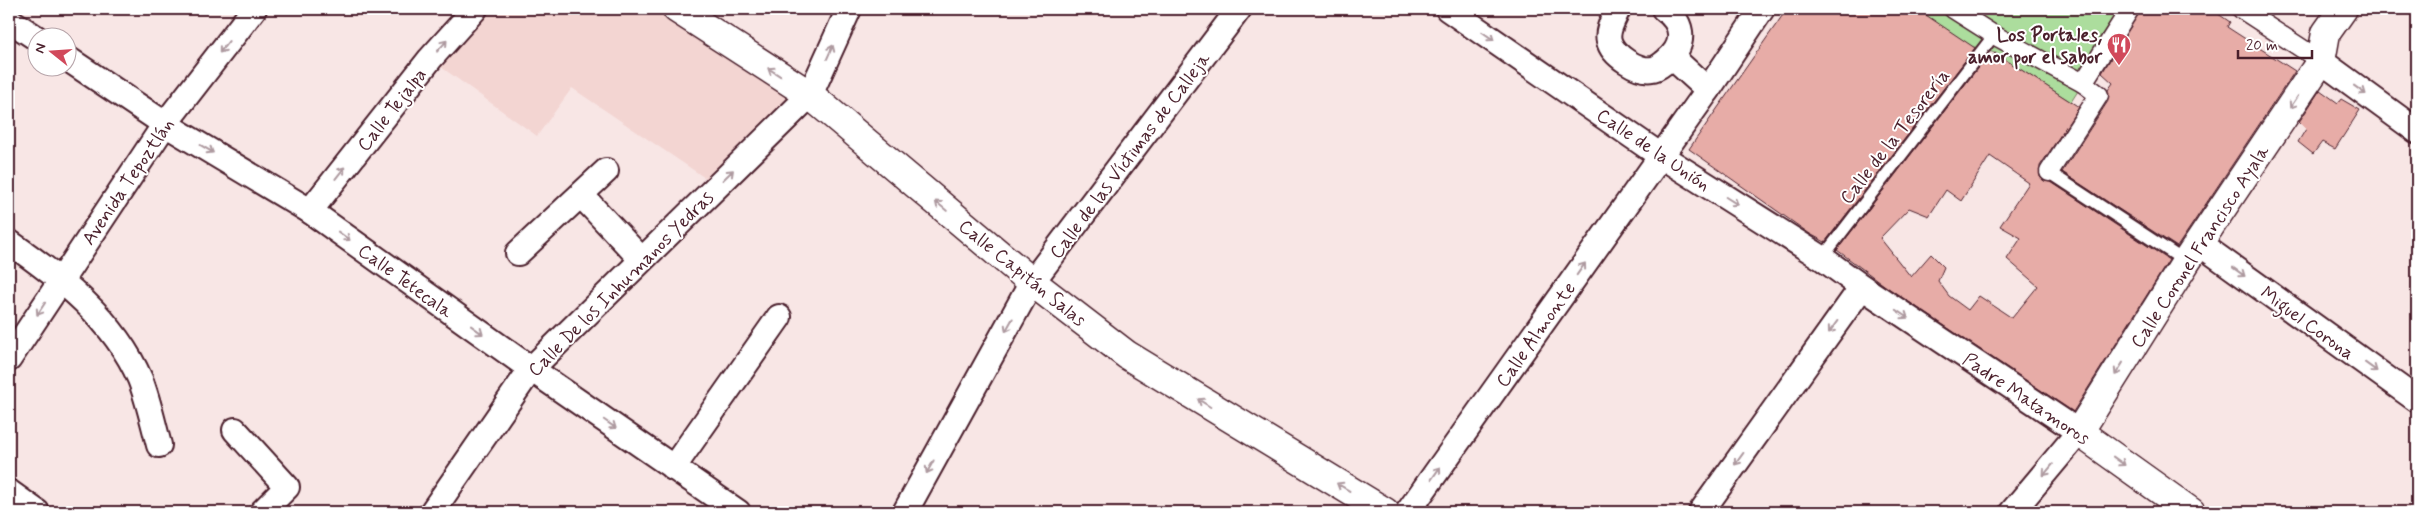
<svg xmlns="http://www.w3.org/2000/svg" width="2426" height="521" font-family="Mynerve,sans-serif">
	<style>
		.built { fill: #f3d5d2 }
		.green { fill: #acdd9d; stroke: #7b7e64 }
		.building { fill: #e7aca7; stroke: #4a1f2b; fill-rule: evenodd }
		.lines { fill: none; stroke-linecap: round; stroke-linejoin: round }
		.service-casing { stroke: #4a1f2b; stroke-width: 15 }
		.pedestrian-casing { stroke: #4a1f2b; stroke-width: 21 }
		.minor-casing { stroke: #4a1f2b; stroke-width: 28 }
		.tertiary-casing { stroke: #4a1f2b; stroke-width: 31 }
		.secondary-casing { stroke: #4a1f2b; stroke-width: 31 }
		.service { stroke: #fff; stroke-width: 11 }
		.pedestrian { stroke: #fff; stroke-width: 18 }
		.minor { stroke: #fff; stroke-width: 24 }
		.tertiary { stroke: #fff; stroke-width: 28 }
		.secondary { stroke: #fff; stroke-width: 28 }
		.oneway { stroke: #ae9aa0 }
		.labels { text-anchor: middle; stroke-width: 4; stroke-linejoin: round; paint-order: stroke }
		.poi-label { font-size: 19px; font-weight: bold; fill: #4a1f2b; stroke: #fff; text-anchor: end }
		.street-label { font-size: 19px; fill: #4a1f2b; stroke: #fff }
	</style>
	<rect width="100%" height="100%" fill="#f8e6e5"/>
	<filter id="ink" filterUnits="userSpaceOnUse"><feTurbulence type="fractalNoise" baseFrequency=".02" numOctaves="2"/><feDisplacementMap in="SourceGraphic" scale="10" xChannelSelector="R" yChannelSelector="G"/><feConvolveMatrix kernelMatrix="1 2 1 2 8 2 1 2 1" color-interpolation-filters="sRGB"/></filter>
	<g filter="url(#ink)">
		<path class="built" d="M475,9H677L810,95L717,186L572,88L537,136L430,59Z"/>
		<path class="green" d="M1916,9H2130L2071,102L1995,53L1971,46Z"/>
		<g class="building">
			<path d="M1787,9H1917L1975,48L1825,242L1810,234L1689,149Z"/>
			<path d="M2141,9H2211L2230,22L2227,27L2295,71L2177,247L2062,172L2108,101V90L2113,83L2102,73Z"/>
			<path d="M1995,53L2079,107L2040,166V177L2044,181L2051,182L2169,260L2073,412L1888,288L1837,250L1987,56L1991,59ZM1990,156L2029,183L2000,226L2021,238L2007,259L2038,286L2012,318L1979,296L1968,310L1949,296L1938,281L1944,267L1931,254L1911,277L1880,238L1909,208L1929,216L1946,190L1961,201Z"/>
			<path d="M2320,90L2338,103L2341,99L2360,110L2335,149L2322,142L2313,154L2298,142L2306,129L2299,122Z"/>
		</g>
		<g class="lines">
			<defs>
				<g id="service">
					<path d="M2049,172L2186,262"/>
					<path d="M1822,258L1994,35"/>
				</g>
				<g id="pedestrian">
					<path d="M1953,9L1994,35L2083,83"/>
					<path d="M2241,9L2321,61"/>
					<path d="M2049,172L2099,95L2083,83L2130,9"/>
				</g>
				<g id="minor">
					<path d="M1448,9L1661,156L1822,258L1862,287L2079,432L2012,512"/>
					<path d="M1618,9C1614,18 1606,31 1609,41C1612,55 1638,72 1652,69C1657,69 1661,65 1665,62C1686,46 1685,24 1664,9"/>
					<path d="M9,20L38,39"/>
					<path d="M1672,57L1708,90"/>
					<path d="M68,59L165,124L310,211L531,369L738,512"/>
					<path d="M2321,61L2417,131"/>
					<path d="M581,195L641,259"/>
					<path d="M310,211L430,59L475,9"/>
					<path d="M9,242C61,278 114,319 140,379C148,399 153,423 159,445"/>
					<path d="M2200,244L2417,400"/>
					<path d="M518,253L606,171"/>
					<path d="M9,359L165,124L254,9"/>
					<path d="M235,430L287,487L262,512"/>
					<path d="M673,468L779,317"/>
					<path d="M9,492L37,512"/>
					<path d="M432,512L531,369L810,95L849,9"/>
					<path d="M905,512L1032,282L1239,9"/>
					<path d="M1408,512L1708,90L1762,9"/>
					<path d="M1701,512L1862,287"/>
				</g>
				<path id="tertiary" d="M677,9L810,95L1032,282L1127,355L1385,512"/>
				<path id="secondary" d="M2191,512L2079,432L2186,262L2321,61L2326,33L2343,9"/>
			</defs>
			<use href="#service" class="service-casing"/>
			<use href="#pedestrian" class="pedestrian-casing"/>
			<use href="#minor" class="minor-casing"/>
			<use href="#tertiary" class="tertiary-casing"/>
			<use href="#secondary" class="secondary-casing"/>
			<use href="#service" class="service"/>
			<use href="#pedestrian" class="pedestrian"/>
			<use href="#minor" class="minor"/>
			<use href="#tertiary" class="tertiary"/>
			<use href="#secondary" class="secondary"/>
		</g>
		<defs><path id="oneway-shaft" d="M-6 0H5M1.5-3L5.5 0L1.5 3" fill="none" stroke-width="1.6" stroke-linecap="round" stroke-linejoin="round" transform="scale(1.25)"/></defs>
		<g class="oneway">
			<use href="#oneway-shaft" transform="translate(1488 36) rotate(35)"/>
			<use href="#oneway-shaft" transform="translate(442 46) rotate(-49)"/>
			<use href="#oneway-shaft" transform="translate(224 47) rotate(128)"/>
			<use href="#oneway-shaft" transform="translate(830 52) rotate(-66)"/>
			<use href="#oneway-shaft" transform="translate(774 72) rotate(-147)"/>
			<use href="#oneway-shaft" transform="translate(2360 90) rotate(36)"/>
			<use href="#oneway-shaft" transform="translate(2294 102) rotate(124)"/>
			<use href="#oneway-shaft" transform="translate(207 149) rotate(31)"/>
			<use href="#oneway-shaft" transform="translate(340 173) rotate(-52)"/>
			<use href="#oneway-shaft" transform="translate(728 175) rotate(-44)"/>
			<use href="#oneway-shaft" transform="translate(1732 201) rotate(32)"/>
			<use href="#oneway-shaft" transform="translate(941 206) rotate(-140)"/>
			<use href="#oneway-shaft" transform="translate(344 236) rotate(36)"/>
			<use href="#oneway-shaft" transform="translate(1581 269) rotate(-55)"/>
			<use href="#oneway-shaft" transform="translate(2239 272) rotate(36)"/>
			<use href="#oneway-shaft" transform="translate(41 309) rotate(123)"/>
			<use href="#oneway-shaft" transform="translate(1902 314) rotate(34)"/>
			<use href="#oneway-shaft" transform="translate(1009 325) rotate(119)"/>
			<use href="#oneway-shaft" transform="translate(1833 327) rotate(126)"/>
			<use href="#oneway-shaft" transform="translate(477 330) rotate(36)"/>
			<use href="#oneway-shaft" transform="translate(2371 367) rotate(36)"/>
			<use href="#oneway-shaft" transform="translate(2119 369) rotate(122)"/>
			<use href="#oneway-shaft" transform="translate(1204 403) rotate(-148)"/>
			<use href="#oneway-shaft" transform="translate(610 424) rotate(35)"/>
			<use href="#oneway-shaft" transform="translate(1739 459) rotate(126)"/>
			<use href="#oneway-shaft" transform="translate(2119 461) rotate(36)"/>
			<use href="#oneway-shaft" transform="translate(930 467) rotate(119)"/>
			<use href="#oneway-shaft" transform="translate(2048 470) rotate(130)"/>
			<use href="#oneway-shaft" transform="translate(1436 473) rotate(-55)"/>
			<use href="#oneway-shaft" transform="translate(1343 487) rotate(-149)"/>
		</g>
	</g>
	<defs>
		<symbol id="restaurant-pin" viewBox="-11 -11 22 30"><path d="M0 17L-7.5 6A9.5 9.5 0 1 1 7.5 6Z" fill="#d1495b" stroke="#fff"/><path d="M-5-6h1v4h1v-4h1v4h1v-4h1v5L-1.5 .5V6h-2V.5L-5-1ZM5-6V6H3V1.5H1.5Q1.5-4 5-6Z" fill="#fff"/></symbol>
	</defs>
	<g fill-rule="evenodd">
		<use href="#restaurant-pin" x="2105" y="31" width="28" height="38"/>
	</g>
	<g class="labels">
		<g class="poi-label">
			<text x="2102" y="41">Los Portales,<tspan x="2102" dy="22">amor por el sabor</tspan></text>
		</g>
		<g class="street-label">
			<text transform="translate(391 109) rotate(-52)" y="7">Calle Tejalpa</text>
			<text transform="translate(1894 136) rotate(-52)" y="7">Calle de la Tesorería</text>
			<text transform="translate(1654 149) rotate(34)" y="7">Calle de la Unión</text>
			<text transform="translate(1129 155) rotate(-53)" y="7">Calle de las Víctimas de Calleja</text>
			<text transform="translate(127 181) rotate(-56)" y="7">Avenida Tepoztlán</text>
			<text transform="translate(2199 246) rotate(-57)" y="7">Calle Coronel Francisco Ayala</text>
			<text transform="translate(1023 272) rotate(39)" y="7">Calle Capitán Salas</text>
			<text transform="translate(406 280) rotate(36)" y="7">Calle Tetecala</text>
			<text transform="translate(620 283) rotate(-45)" y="7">Calle De los Inhumanos Yedras</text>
			<text transform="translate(2308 322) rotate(36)" y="7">Miguel Corona</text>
			<text transform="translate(1535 334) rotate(-55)" y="7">Calle Almonte</text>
			<text transform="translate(2027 398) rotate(34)" y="7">Padre Matamoros</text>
		</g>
	</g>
	<rect width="2426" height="521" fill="none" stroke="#fff" stroke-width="30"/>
	<rect x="15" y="15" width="2396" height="491" fill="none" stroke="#4a1f2b" stroke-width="2" filter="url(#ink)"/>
	<g transform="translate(52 52) rotate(287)"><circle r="24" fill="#ffffff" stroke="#b7a5aa"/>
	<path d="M0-4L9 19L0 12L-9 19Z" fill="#d1495b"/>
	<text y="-8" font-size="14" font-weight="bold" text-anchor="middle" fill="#4a1f2b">N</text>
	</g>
	<path d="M2238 50v8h74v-8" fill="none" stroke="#4a1f2b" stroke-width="2.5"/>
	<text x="2246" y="50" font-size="15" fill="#4a1f2b" stroke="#ffffff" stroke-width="4" paint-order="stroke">20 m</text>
</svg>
